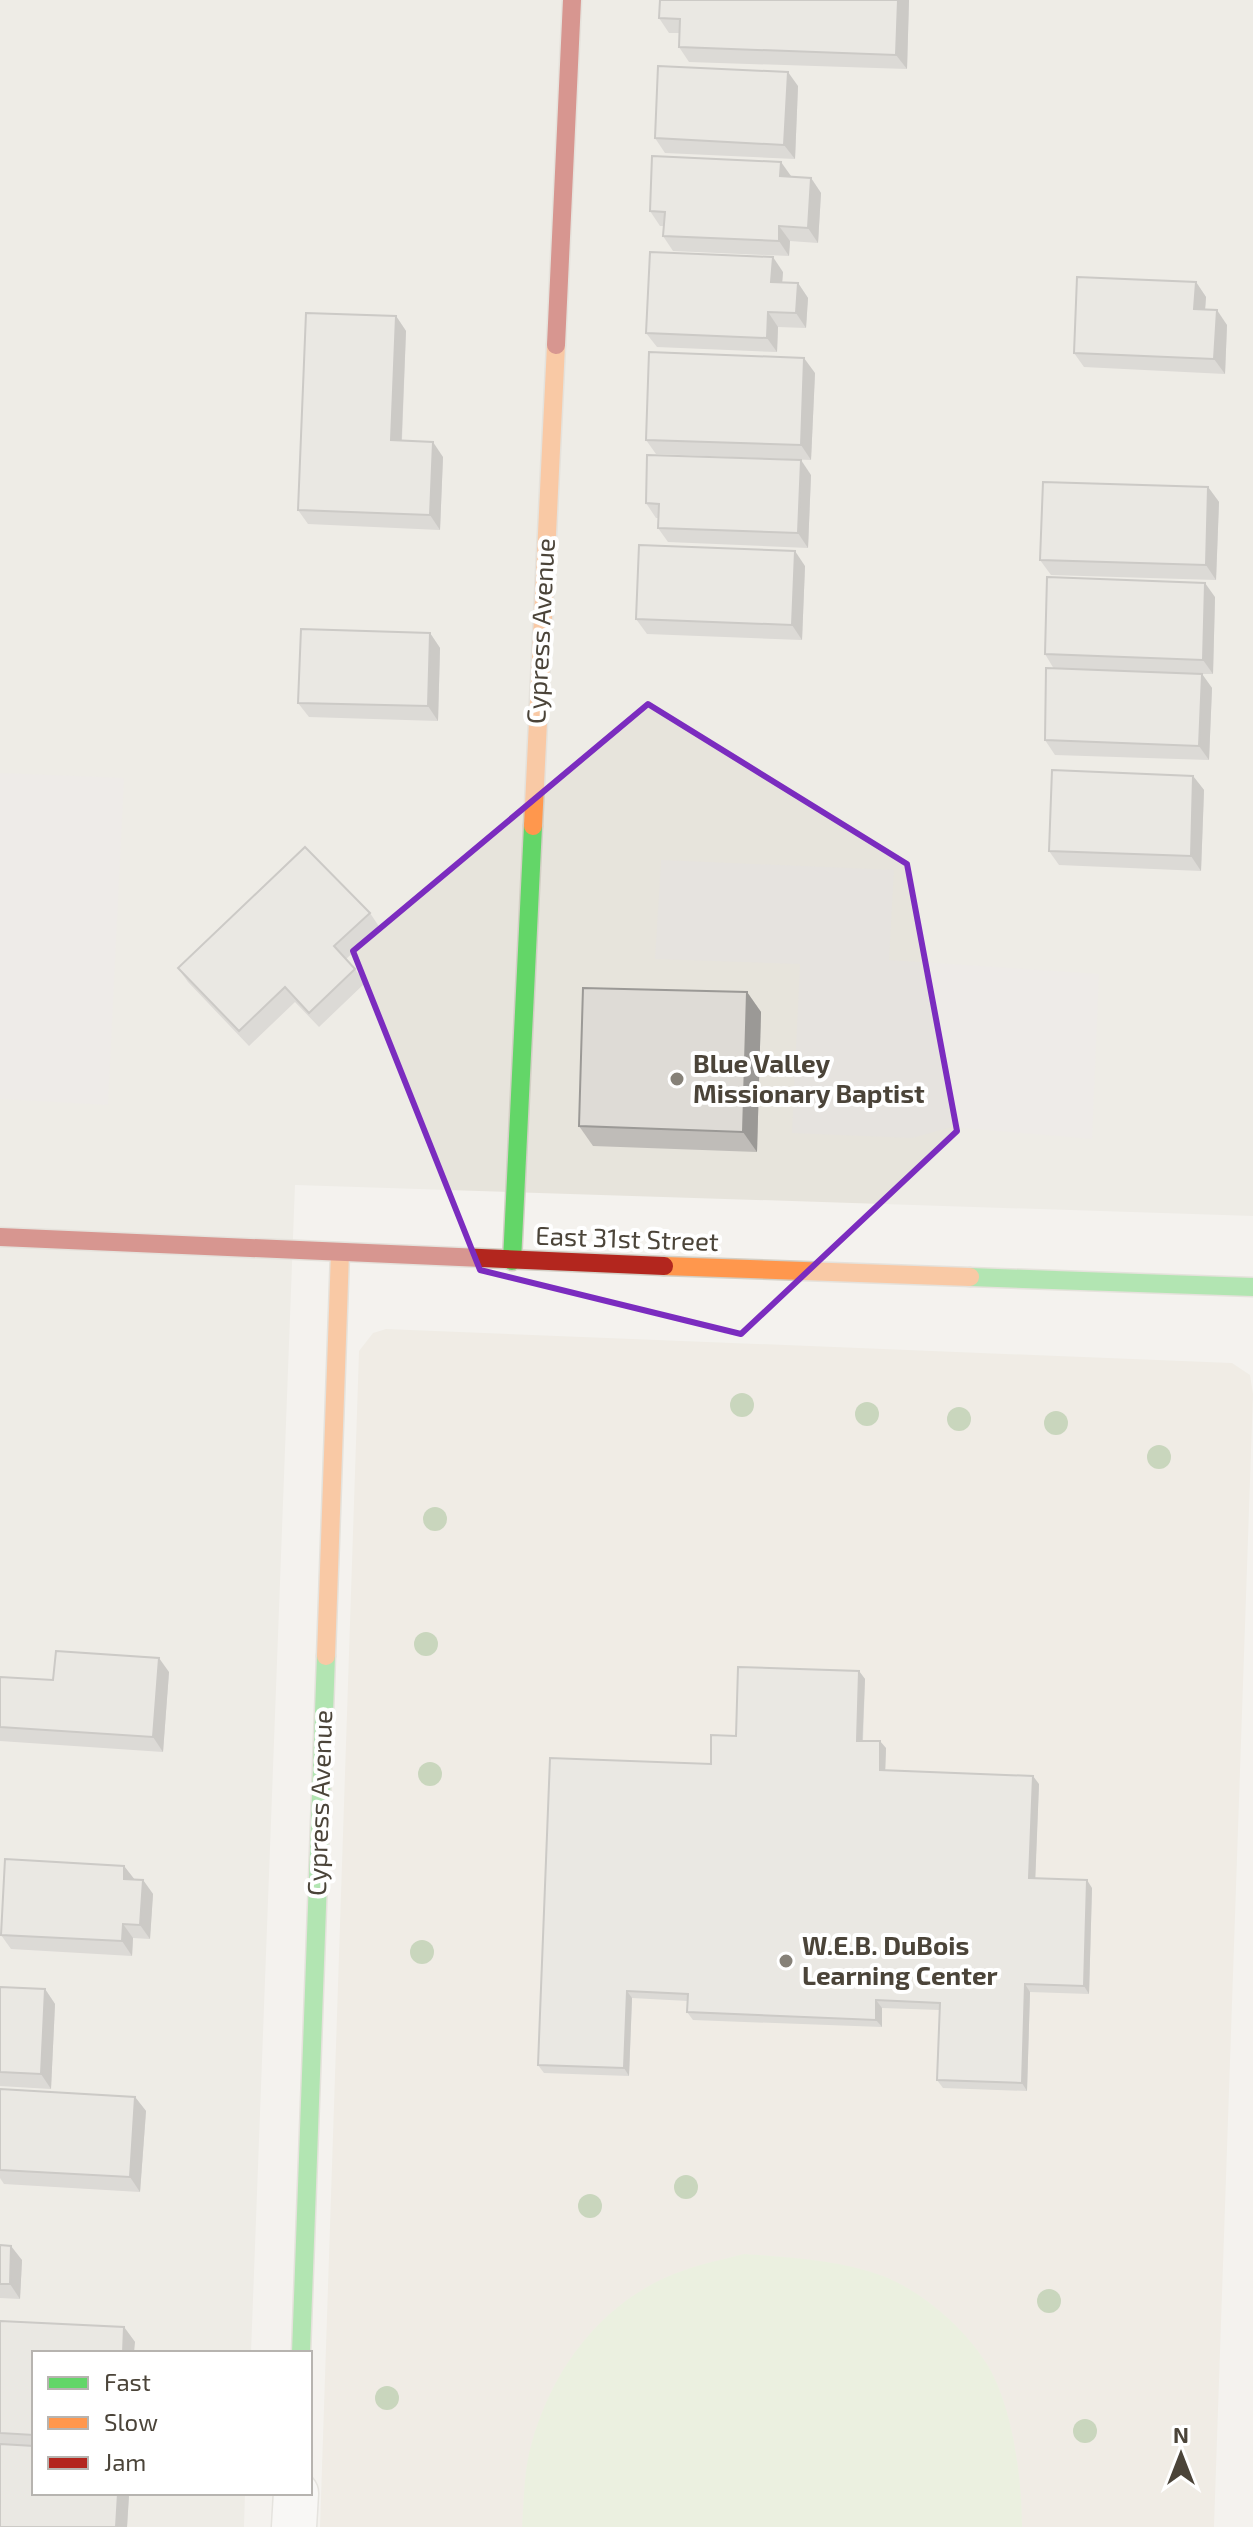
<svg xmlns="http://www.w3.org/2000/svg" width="1253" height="2527" font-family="'Exo 2',sans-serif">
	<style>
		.residential { fill: #e7e4dc }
		.education { fill: #eae5da }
		.green { fill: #e1eecf }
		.parking { fill: #e6e3df }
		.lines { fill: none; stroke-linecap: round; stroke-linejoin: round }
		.street-casing { stroke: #d2d0cb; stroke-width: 47 }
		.fast-casing { stroke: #d3cfc5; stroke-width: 21 }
		.slow-casing { stroke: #d3cfc5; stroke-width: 21 }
		.jam-casing { stroke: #d3cfc5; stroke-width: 21 }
		.street { stroke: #fdfdfc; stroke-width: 44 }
		.fast { stroke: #63d668; stroke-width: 18 }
		.slow { stroke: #ff974d; stroke-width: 18 }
		.jam { stroke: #b3261e; stroke-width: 18 }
		.tree { fill: #96b382 }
		.wall { fill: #bfbcb8 }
		.shaded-wall { fill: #9b9996 }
		.building { fill: #dedbd6; stroke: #9b9996; stroke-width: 2 }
		.marked { fill: none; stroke: #7b2cbf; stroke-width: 6; stroke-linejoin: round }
		.poi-dot { fill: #868178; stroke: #fff; stroke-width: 3 }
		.labels { text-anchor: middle; stroke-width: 8; stroke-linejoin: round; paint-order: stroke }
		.street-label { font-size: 26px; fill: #4b4439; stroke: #fff }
		.poi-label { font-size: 26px; font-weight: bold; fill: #4b4439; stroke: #fff; text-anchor: start }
	</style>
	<rect width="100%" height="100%" fill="#f4f2ee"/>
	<path class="residential" d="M0,0H1253V1216L295,1185L251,2353H34V2493H245L244,2527H0Z"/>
	<path class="education" d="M386,1329L1232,1363L1250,1375L1253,1394L1214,2527H320L359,1351L373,1333Z"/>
	<path class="green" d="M744,2254C790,2257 839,2260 883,2276C923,2292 966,2329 988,2366C1013,2408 1022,2480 1022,2527H522C524,2499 524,2468 532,2442C554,2364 607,2296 685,2270C704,2263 725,2259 744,2254Z"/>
	<g class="parking">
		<path d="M0,773L124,778L108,1105L0,1099Z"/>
		<path d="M661,860L894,870L889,960L1099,974L1092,1139L951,1127L912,1138L792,1133L800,964L655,959Z"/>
	</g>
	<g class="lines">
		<defs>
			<path id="street" d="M294,2527L296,2493"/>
			<g id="fast">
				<path d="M512,1261L533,826"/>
				<path d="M970,1277L1253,1287"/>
				<path d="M301,2353L326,1656"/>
			</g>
			<g id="slow">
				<path d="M533,826L556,345"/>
				<path d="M664,1266L970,1277"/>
				<path d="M326,1656L340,1253"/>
			</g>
			<g id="jam">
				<path d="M556,345L572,0"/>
				<path d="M0,1237L664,1266"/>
			</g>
		</defs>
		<use href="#street" class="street-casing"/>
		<use href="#fast" class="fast-casing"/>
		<use href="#slow" class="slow-casing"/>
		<use href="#jam" class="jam-casing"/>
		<use href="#street" class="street"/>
		<use href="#fast" class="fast"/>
		<use href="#slow" class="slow"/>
		<use href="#jam" class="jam"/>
	</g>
	<g class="tree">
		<circle cx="742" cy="1405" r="12"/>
		<circle cx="867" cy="1414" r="12"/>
		<circle cx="959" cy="1419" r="12"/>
		<circle cx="1056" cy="1423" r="12"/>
		<circle cx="1159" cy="1457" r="12"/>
		<circle cx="435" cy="1519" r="12"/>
		<circle cx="426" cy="1644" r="12"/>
		<circle cx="430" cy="1774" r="12"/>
		<circle cx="422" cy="1952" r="12"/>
		<circle cx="686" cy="2187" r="12"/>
		<circle cx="590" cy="2206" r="12"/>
		<circle cx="1049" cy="2301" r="12"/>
		<circle cx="387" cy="2398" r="12"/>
		<circle cx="1085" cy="2431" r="12"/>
	</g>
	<g class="wall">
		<path d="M660,0H909L907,69L689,62L679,47V33H669L659,18Z"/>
		<path d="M798,86L795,159L665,153L655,138Z"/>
		<path d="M791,177L811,178L821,193L818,243L790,241L789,256L673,251L663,236L664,226H660L650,211Z"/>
		<path d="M783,272L782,283H798L808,298L806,328L778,327L777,352L657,347L646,333Z"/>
		<path d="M1196,282L1206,297L1205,309L1227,325L1225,374L1084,367L1074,353Z"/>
		<path d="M396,316L406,331L402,440L443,457L440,530L308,524L298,510Z"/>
		<path d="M815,373L811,460L656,454L646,440Z"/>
		<path d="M811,475L808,548L668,542L658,528V518H656L646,503Z"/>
		<path d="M1208,487L1219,502L1216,580L1051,575L1040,560Z"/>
		<path d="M805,566L802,640L647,634L636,619Z"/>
		<path d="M1215,597L1213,674H1202L1212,688L1209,760L1055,755L1045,740L1054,669L1045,654Z"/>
		<path d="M430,633L440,648L438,721L309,717L298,703Z"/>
		<path d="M1193,776L1204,790L1201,871L1059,865L1049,851Z"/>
		<path d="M370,913L380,928L346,959L355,969L365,983L319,1027L295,1002L249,1046L188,982L178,968Z"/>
		<path d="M747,992L761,1012L757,1152L593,1146L579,1126Z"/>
		<path d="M859,1671L865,1679L863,1741L886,1748L885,1770L1039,1784L1035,1878L1092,1888L1089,1994L1030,1992L1027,2091L943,2088L937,2080L940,2010L882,2008V2027L693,2020L687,2012L688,2001L632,1998L629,2076L544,2073L538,2065L711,1764L736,1736Z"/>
		<path d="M169,1672L163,1752L0,1741V1677L53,1680Z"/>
		<path d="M124,1866L134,1879L143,1880L153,1894L150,1939L133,1938L132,1956L11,1949L1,1935Z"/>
		<path d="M0,1987L45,1989L55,2004L51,2089L0,2086Z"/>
		<path d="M0,2089L135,2097L146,2111L140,2192L4,2184L0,2178Z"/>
		<path d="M0,2245L22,2260L20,2299L0,2298Z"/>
		<path d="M0,2321L124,2327L135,2342L34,2353V2493L129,2495L127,2527H0Z"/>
	</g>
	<g class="shaded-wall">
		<path d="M898,0H909L907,69L896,55Z"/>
		<path d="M788,72L798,86L795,159L784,145Z"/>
		<path d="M781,162L791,176H780Z"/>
		<path d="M811,178L821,193L818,243L808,228Z"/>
		<path d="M779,226L790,241L789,256L779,241Z"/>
		<path d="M773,257L783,272L781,297L771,282Z"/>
		<path d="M1196,282L1206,297L1204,324L1194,309Z"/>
		<path d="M798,283L808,298L806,328L796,313Z"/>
		<path d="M1217,310L1227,325L1225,374L1214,359Z"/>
		<path d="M768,312L778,327L777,352L767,338Z"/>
		<path d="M396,316L406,331L401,454L391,440Z"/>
		<path d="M804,358L815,373L811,460L801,445Z"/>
		<path d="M433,442L443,457L440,530L430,515Z"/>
		<path d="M801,460L811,475L808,548L798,533Z"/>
		<path d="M1208,487L1219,502L1216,580L1206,565Z"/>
		<path d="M795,551L805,566L802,640L792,625Z"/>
		<path d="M1205,583L1215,597L1213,674L1203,660Z"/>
		<path d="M430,633L440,648L438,721L428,706Z"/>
		<path d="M1202,674L1212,688L1209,760L1199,746Z"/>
		<path d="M1193,776L1204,790L1201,871L1191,856Z"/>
		<path d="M747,992L761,1012L757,1152L743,1132Z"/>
		<path d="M159,1658L169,1672L163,1752L153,1737Z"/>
		<path d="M859,1671L865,1679L862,1748L857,1741Z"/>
		<path d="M880,1741L886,1748L885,1777L880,1770Z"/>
		<path d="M1033,1776L1039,1784L1035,1886L1029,1878Z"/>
		<path d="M124,1866L135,1880L124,1879Z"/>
		<path d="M143,1880L153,1894L150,1939L140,1925Z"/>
		<path d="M1087,1880L1092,1888L1089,1994L1084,1986Z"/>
		<path d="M123,1924L133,1938L132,1956L122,1941Z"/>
		<path d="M1025,1984L1030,1992L1027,2091L1022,2083Z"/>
		<path d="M45,1989L55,2004L51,2089L41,2074Z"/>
		<path d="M627,1991L632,1998L629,2076L624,2068Z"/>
		<path d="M876,2000L882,2008V2027L876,2020Z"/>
		<path d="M135,2097L146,2111L140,2192L130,2177Z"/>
		<path d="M11,2246L22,2260L20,2299L10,2284Z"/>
		<path d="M124,2327L135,2342L134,2353H123Z"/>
		<path d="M118,2493H127L129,2495L127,2527H116Z"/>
	</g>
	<g class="building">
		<path d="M660,0H898L896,55L679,47L680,19L659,18Z"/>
		<path d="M658,66L788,72L784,145L655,138Z"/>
		<path d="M652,156L781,162L780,176L811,178L808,228L779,226V241L663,236L665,212L650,211Z"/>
		<path d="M650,252L773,257L771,282L798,283L796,313L768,312L767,338L646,333Z"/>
		<path d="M1077,277L1196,282L1194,309L1217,310L1214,359L1074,353Z"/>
		<path d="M306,313L396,316L391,440L433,442L430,515L298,510Z"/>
		<path d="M649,352L804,358L801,445L646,440Z"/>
		<path d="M647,455L801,460L798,533L658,528L659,504L646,503Z"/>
		<path d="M1043,482L1208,487L1206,565L1040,560Z"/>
		<path d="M639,545L795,551L792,625L636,619Z"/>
		<path d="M1047,577L1205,583L1203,660L1045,654Z"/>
		<path d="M301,629L430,633L428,706L298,703Z"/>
		<path d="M1046,668L1202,674L1199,746L1045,740Z"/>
		<path d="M1052,770L1193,776L1191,856L1049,851Z"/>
		<path d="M305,847L370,913L334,946L355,969L309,1013L285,987L239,1031L178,968Z"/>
		<path d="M583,988L747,992L743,1132L579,1126Z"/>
		<path d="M56,1651L159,1658L153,1737L0,1727V1677L53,1680Z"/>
		<path d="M738,1667L859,1671L857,1741H880V1770L1033,1776L1029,1878L1087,1880L1084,1986L1025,1984L1022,2083L937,2080L940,2003L876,2000V2020L687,2012L688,1994L627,1991L624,2068L538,2065L550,1758L711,1764V1735L736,1736Z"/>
		<path d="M5,1859L124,1866V1879L143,1880L140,1925L123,1924L122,1941L1,1935Z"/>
		<path d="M0,1987L45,1989L41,2074L0,2072Z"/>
		<path d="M0,2089L135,2097L130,2177L0,2170Z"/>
		<path d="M0,2245L11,2246L10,2284H0Z"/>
		<path d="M0,2321L124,2327L123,2353H34V2435L0,2433Z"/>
		<path d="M0,2444L34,2446V2493H118L116,2527H0Z"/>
	</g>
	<path d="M0 0H1253V2527H0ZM648,704L907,864L957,1131L741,1334L480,1270L353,951Z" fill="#f4f2ee" fill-opacity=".55" fill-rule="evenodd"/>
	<path class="marked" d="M648,704L907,864L957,1131L741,1334L480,1270L353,951Z"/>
	<g class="poi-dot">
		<circle cx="677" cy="1079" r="8"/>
		<circle cx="786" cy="1961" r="8"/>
	</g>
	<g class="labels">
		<g class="street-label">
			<text transform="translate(541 631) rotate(-87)" y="9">Cypress Avenue</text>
			<text transform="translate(627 1239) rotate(2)" y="9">East 31st Street</text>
			<text transform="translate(320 1803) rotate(-88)" y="9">Cypress Avenue</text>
		</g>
		<g class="poi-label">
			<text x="693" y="1073">Blue Valley<tspan x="693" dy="30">Missionary Baptist</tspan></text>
			<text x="802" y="1955">W.E.B. DuBois<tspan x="802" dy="30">Learning Center</tspan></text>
		</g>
	</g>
	<rect x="32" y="2351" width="280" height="144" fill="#ffffff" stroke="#b7b4b0" stroke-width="2"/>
	<rect x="48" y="2377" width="40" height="12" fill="#63d668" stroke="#b7b4b0" stroke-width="2"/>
	<text x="104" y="2391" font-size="24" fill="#4b4439">Fast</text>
	<rect x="48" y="2417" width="40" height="12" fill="#ff974d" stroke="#b7b4b0" stroke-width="2"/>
	<text x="104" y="2431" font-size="24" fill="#4b4439">Slow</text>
	<rect x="48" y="2457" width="40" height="12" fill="#b3261e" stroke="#b7b4b0" stroke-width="2"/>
	<text x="104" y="2471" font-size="24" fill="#4b4439">Jam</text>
	<g transform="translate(1181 2455)" stroke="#ffffff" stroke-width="6" paint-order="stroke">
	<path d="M0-6L14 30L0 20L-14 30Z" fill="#4b4439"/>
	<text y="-12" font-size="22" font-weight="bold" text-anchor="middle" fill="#4b4439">N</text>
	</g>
</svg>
